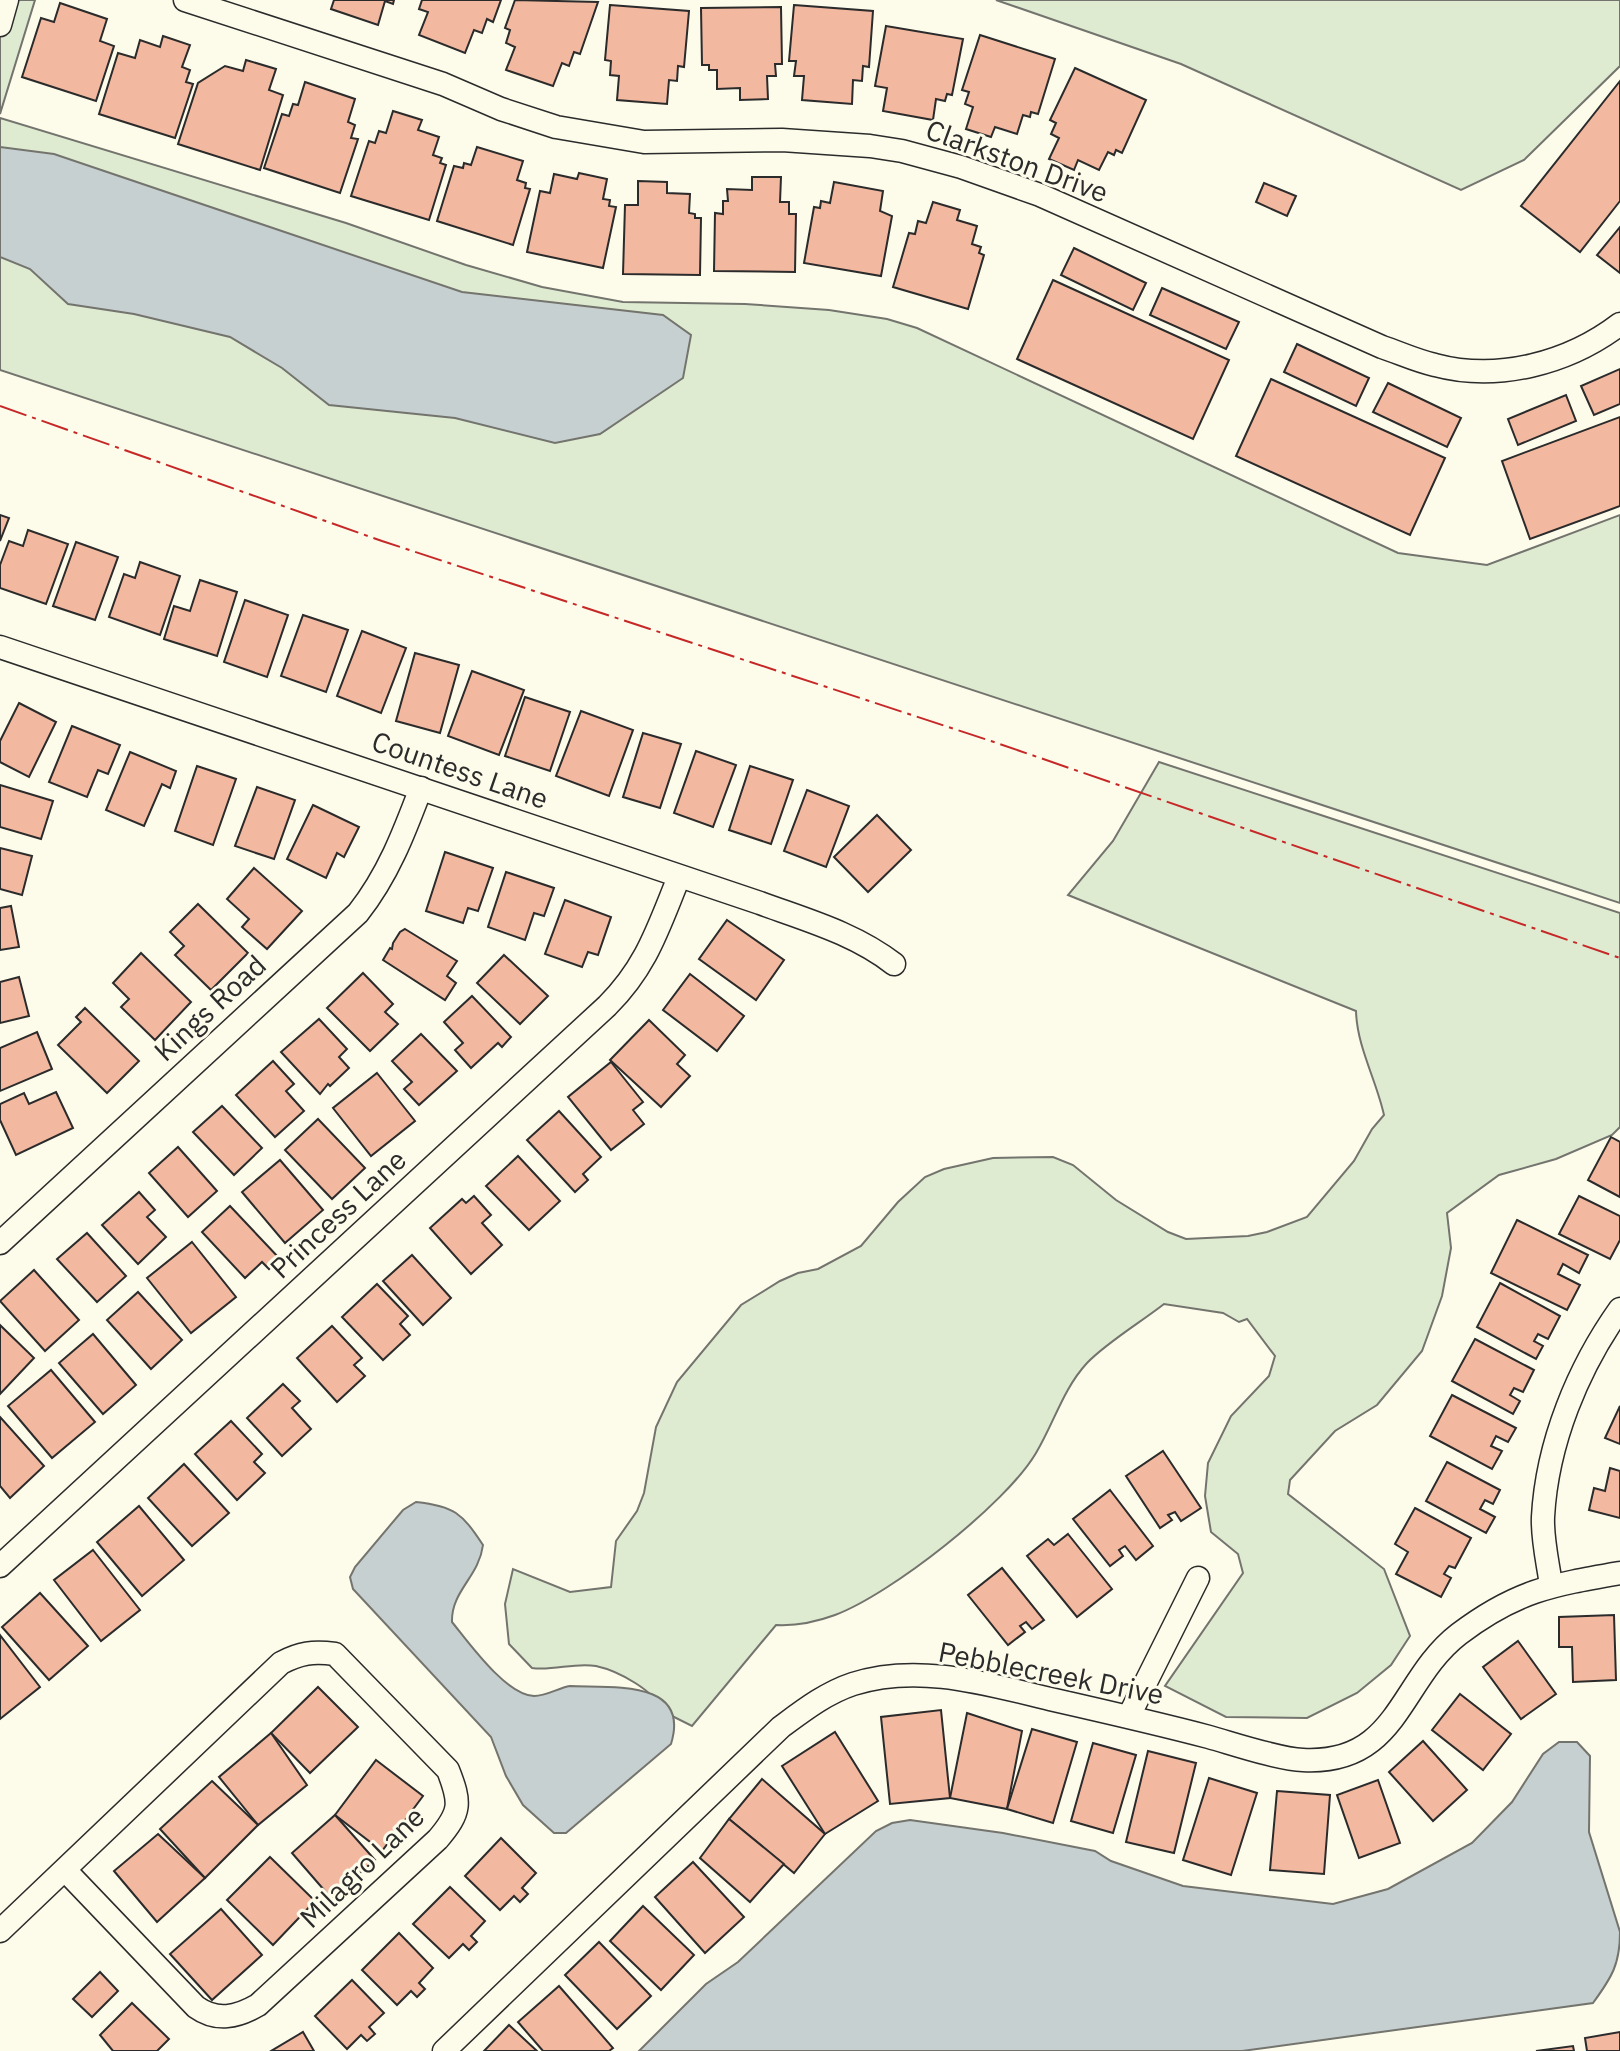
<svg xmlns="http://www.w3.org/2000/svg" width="1620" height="2051" font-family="'IBM Plex Sans',sans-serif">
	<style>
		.green { fill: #deebd1; stroke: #74746e; stroke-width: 2 }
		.water { fill: #c7d0d0; stroke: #74746e; stroke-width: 2 }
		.building { fill: #f2b8a0; stroke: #2b2b2b; stroke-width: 2 }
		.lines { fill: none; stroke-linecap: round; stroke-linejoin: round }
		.street-casing { stroke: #2b2b2b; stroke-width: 25 }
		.street { stroke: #fdfbea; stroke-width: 22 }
		.power { stroke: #c62828; stroke-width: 2; stroke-dasharray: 28 6 4 6; stroke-linecap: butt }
		.labels { text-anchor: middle; stroke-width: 6; stroke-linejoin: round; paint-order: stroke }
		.street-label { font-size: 28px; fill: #2b2b2b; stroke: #fdfbea }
	</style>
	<rect width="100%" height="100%" fill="#fdfbea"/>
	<g class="green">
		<path d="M0,0H35L0,114Z"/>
		<path d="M996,0H1620V66L1524,160L1461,190L1181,64Z"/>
		<path d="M0,118L346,223L466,265L542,287L623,302L745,304L829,310L887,319L917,328L1398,553L1487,565L1620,515V903L0,370Z"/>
		<path d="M1159,762L1620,913V1127L1612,1135L1556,1159L1499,1175L1447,1213L1451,1248L1442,1296L1422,1351L1377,1405L1335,1431L1290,1480L1288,1494L1384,1569L1410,1636L1391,1665L1357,1693L1307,1718L1226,1717L1165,1686L1243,1573L1238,1554L1211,1532L1205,1496L1208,1463L1231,1416L1269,1376L1275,1356L1247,1319L1239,1322L1223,1313L1164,1304C1141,1322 1106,1343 1087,1363C1063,1389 1054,1423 1036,1453C1006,1504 891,1594 835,1615C816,1622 795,1626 776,1625L692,1726L664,1712C655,1691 619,1671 596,1666C575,1662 554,1671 532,1668L509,1644L505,1604L513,1569L570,1592L611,1587L616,1541L637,1511L644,1493L656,1427L677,1382L741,1305L780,1281L798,1273L818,1269L861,1246L898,1202L925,1177L944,1169L993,1158L1053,1157L1073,1165L1116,1200L1168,1232L1186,1239L1248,1236L1267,1232L1307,1217L1354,1161L1372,1129L1384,1115C1376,1079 1357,1047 1356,1011L1068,895L1113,841Z"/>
	</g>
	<g class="water">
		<path d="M0,147L54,154L462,292L663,315L691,335L683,378L600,434L555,443L455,418L329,405L282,368L230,337L134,314L68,304L30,269L0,257Z"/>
		<path d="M416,1502C454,1506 462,1513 483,1545C479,1577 451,1591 452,1622C469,1643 506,1695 534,1696C547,1696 558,1688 570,1686C612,1688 691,1679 671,1744L566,1833H554L523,1805L506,1776L491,1737L353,1589L350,1577L355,1567L403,1510Z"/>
		<path d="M1559,1742H1577L1590,1756L1589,1832L1620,1932C1620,1964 1612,1977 1593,2003L1242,2051H639L706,1984L738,1962L876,1831L892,1823L910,1820L1003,1833L1095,1851L1111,1861L1183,1886L1333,1904L1388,1889L1472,1843L1512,1802L1543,1754Z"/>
	</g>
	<g class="building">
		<path d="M334,0H394L393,4L385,1L378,25L331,9Z"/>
		<path d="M422,0H501L493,22L487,19L482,33L474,30L465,53L419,35L428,12L419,9Z"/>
		<path d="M515,0L598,2L580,54L574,52L569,66L562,63L553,86L506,70L515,47L506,43L510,30L505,28Z"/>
		<path d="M60,3L107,19L100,41L114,46L96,101L22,77L41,18L54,22Z"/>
		<path d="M610,5L689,11L684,67L678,66L677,81L669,80L667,104L617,100L619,76L610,75L611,61L605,60Z"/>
		<path d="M794,5L873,11L869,67L863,66L862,81L853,80L852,104L802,100L804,76H794L796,61H789Z"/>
		<path d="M781,7L782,64H775L776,76H767L768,99L740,100V88L717,89V70H709V65H702L701,8Z"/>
		<path d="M886,26L963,39L952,95L947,94L945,101L936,99L933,120L883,111L887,88L875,86Z"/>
		<path d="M980,35L1055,59L1038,114L1031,112L1030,117L1023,115L1017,134L995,127L991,137L966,129L973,107L965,104L969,92L962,90Z"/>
		<path d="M163,36L190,45L182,67L190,70L186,82L193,84L175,138L99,114L118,53L135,58L140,40L160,47Z"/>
		<path d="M246,60L276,69L269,90L283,95L260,170L178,144L198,83L225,66L243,71Z"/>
		<path d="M1075,68L1146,100L1122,153L1116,150L1114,155L1108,152L1099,170L1078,160L1074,170L1049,159L1059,138L1051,134L1056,123L1050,120Z"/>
		<path d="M1620,81V201L1580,252L1521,206Z"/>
		<path d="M305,82L355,99L348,122L355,125L351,138L358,139L340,193L264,168L282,114L289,116L293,104L298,105Z"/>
		<path d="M393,111L422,120L418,130L439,137L433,155L442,158L440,163L446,165L429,220L351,196L369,141L375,143L379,131L386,133Z"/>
		<path d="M477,147L523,161L517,180L526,183L525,188L530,189L513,245L437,221L454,166L463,168L464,163L471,165Z"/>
		<path d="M579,173L607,179L603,199L610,200L609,206L616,207L603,268L527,252L540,191L550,193L554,174L577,179Z"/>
		<path d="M752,177H781L780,202H789V214H796L795,272L714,271L715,213L723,214V201H728L727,189L752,190Z"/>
		<path d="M638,181L667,182V193L690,194L689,213L695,214V218H701L700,275L623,274L625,205H638Z"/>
		<path d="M834,182L883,191L880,211L892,216L881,276L804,263L814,207L820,208L821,201L830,203Z"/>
		<path d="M1264,183L1296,196L1287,216L1256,202Z"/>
		<path d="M933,202L960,210L957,220L977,226L972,244L981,247L979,253L984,255L968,309L893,287L909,233L915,234L918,221L926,223Z"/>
		<path d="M1620,227V273L1597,255Z"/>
		<path d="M1074,248L1146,283L1133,310L1061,275Z"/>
		<path d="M1053,280L1229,360L1193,439L1017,359Z"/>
		<path d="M1162,288L1239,322L1226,349L1150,315Z"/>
		<path d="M1297,344L1369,378L1356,406L1284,372Z"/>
		<path d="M1620,369V404L1594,415L1581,386Z"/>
		<path d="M1271,379L1445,458L1410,535L1236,456Z"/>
		<path d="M1388,383L1461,418L1447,447L1373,412Z"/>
		<path d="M1566,395L1576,421L1518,445L1508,419Z"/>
		<path d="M1620,417V506L1530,539L1502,461Z"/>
		<path d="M0,515L9,518L0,541Z"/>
		<path d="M28,530L68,544L46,604L0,588V565L9,541L23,546Z"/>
		<path d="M76,542L118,557L95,620L53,606Z"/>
		<path d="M140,562L180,576L160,635L109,617L124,574L135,578Z"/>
		<path d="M200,580L237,592L217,656L164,639L174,606L190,611Z"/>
		<path d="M245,600L288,615L267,677L224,662Z"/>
		<path d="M303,615L348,630L326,692L281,676Z"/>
		<path d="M362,631L406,648L381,713L337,696Z"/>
		<path d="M415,653L459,665L440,733L396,721Z"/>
		<path d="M472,671L524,690L499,755L448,736Z"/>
		<path d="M525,697L570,712L550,771L505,756Z"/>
		<path d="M19,703L56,722L29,777L0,762V741Z"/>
		<path d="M581,711L633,730L609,796L556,776Z"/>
		<path d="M72,726L120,745L108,774L98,770L87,797L49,782Z"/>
		<path d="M643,733L681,744L660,808L623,797Z"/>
		<path d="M696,751L736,765L713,827L674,813Z"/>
		<path d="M130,752L176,771L170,788L162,784L144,826L106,810Z"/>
		<path d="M197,766L236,779L213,845L175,831Z"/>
		<path d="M750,766L793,780L771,844L729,830Z"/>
		<path d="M0,785L53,801L41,839L0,827Z"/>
		<path d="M257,787L295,800L274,859L235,846Z"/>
		<path d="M807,790L849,806L826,867L784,851Z"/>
		<path d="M313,805L359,827L344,857L337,853L326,878L287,859Z"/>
		<path d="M877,815L911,850L868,892L834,857Z"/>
		<path d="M0,848L32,856L22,895L0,889Z"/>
		<path d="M445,852L493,868L478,911L468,908L463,923L426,911Z"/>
		<path d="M254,868L302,911L267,949L242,927L249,919L227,899Z"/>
		<path d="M506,872L554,888L544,916L534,913L525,940L488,927Z"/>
		<path d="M565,900L611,917L598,955L588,952L582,967L545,954Z"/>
		<path d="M198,904L248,953L211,990L175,955L184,946L170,932Z"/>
		<path d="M11,906L19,947L0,950V908Z"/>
		<path d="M727,920L784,960L756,1000L699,959Z"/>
		<path d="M405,929L457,961L447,976L456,983L445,1000L383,960L390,948L392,949L393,943L400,932Z"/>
		<path d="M141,953L191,1002L155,1040L121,1007L129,999L113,983Z"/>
		<path d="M504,955L548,996L520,1024L477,983Z"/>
		<path d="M363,973L393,1004L385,1012L398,1024L370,1051L327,1008Z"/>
		<path d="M690,974L744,1016L717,1051L663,1010Z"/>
		<path d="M19,977L29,1016L0,1023V982Z"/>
		<path d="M472,996L511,1037L502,1047L498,1043L471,1068L455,1050L463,1043L444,1022Z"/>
		<path d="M85,1008L139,1061L107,1093L58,1045L81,1022L76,1017Z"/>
		<path d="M319,1019L347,1049L339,1057L349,1068L330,1086L328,1084L320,1094L281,1052Z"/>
		<path d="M649,1020L685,1055L677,1064L690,1076L661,1107L610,1060Z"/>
		<path d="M37,1032L52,1069L0,1091V1048Z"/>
		<path d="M421,1034L457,1071L419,1105L404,1089L412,1082L392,1061Z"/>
		<path d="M273,1061L294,1084L286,1091L304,1111L275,1137L236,1095Z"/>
		<path d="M611,1062L643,1102L633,1110L644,1124L611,1150L568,1097Z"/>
		<path d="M377,1073L415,1121L371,1156L333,1108Z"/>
		<path d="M56,1092L73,1128L16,1155L0,1120V1104L24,1093L29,1104Z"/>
		<path d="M222,1106L262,1148L234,1175L193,1132Z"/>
		<path d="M559,1111L601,1157L583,1174L588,1180L575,1192L527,1140Z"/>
		<path d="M318,1119L365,1168L332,1199L285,1150Z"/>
		<path d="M1611,1137L1620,1142V1197L1588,1180Z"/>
		<path d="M178,1147L217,1191L188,1217L149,1173Z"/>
		<path d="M518,1156L560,1201L529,1230L486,1186Z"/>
		<path d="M280,1160L323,1210L285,1243L242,1192Z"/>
		<path d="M139,1192L155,1210L147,1217L166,1237L138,1264L102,1225Z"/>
		<path d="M474,1196L491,1215L482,1223L502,1245L471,1274L430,1228L462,1199L466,1203Z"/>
		<path d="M1579,1196L1620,1216V1240L1610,1259L1559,1234Z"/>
		<path d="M230,1206L280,1259L269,1269L262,1262L245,1278L202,1232Z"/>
		<path d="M1517,1220L1588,1255L1579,1273L1563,1264L1558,1274L1580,1285L1567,1310L1491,1273Z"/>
		<path d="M87,1233L126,1276L97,1302L57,1259Z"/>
		<path d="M192,1242L236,1297L191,1333L147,1278Z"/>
		<path d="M412,1255L451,1298L423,1325L383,1281Z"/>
		<path d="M34,1270L79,1320L45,1351L0,1301Z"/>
		<path d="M1500,1283L1560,1316L1548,1339L1538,1334L1534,1341L1543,1346L1536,1359L1477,1327Z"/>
		<path d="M377,1284L408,1316L400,1324L410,1335L383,1360L342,1317Z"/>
		<path d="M138,1292L182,1340L151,1369L107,1320Z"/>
		<path d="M0,1325L34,1358L0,1394Z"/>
		<path d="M332,1326L362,1358L354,1365L365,1376L337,1402L297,1358Z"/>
		<path d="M93,1334L136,1385L103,1414L59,1363Z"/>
		<path d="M1475,1339L1534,1370L1523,1392L1514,1388L1510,1395L1520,1401L1513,1414L1452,1381Z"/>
		<path d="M51,1370L95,1422L52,1458L8,1406Z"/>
		<path d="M283,1384L300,1401L292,1408L311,1429L282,1456L247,1418Z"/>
		<path d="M1452,1395L1516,1428L1508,1442L1496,1436L1491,1446L1502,1451L1492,1469L1430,1436Z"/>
		<path d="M1620,1406V1444L1605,1438Z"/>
		<path d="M0,1417L44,1466L10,1498L0,1486Z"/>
		<path d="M231,1421L262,1454L254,1462L265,1473L237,1500L195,1454Z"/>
		<path d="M1163,1451L1201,1508L1181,1521L1175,1512L1168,1515L1172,1520L1160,1528L1126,1476Z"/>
		<path d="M1447,1462L1500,1490L1493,1504L1485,1500L1480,1509L1495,1517L1486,1533L1426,1501Z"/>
		<path d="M184,1464L229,1513L192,1546L148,1498Z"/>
		<path d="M1610,1468L1620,1471V1518L1589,1510L1594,1488L1605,1491Z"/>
		<path d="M1110,1490L1153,1546L1136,1560L1125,1546L1119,1550L1123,1556L1110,1566L1073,1519Z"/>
		<path d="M139,1506L184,1560L142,1596L97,1542Z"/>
		<path d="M1415,1508L1471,1538L1455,1568L1449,1566L1444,1574L1451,1578L1441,1597L1396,1574L1408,1552L1395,1544Z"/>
		<path d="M1068,1534L1112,1589L1077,1617L1027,1556L1048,1539L1054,1545Z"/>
		<path d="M93,1550L140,1610L101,1641L54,1580Z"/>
		<path d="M1002,1568L1044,1620L1032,1629L1026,1622L1020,1626L1025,1632L1008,1645L968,1595Z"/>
		<path d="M40,1593L88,1646L49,1680L2,1627Z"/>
		<path d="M1614,1615L1616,1680L1573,1682L1572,1647H1559V1617Z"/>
		<path d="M0,1635L40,1687L0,1719Z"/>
		<path d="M1518,1641L1556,1694L1521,1719L1483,1667Z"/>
		<path d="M318,1687L358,1727L310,1773L271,1733Z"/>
		<path d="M1460,1694L1511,1734L1483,1770L1432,1730Z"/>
		<path d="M941,1710L950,1798L890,1804L881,1717Z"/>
		<path d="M967,1713L1022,1731L1007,1809L950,1798Z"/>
		<path d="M1032,1729L1077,1742L1053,1823L1007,1809Z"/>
		<path d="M835,1732L878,1801L825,1834L782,1766Z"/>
		<path d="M271,1733L307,1785L258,1825L219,1777Z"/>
		<path d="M1423,1741L1467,1790L1433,1821L1389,1772Z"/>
		<path d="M1093,1743L1136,1755L1113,1833L1071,1821Z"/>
		<path d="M1148,1751L1196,1763L1174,1853L1126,1842Z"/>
		<path d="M376,1760L423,1796L382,1851L335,1815Z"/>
		<path d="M1209,1778L1257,1793L1231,1875L1183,1860Z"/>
		<path d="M762,1779L825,1834L794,1873L729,1819Z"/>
		<path d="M1378,1780L1400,1843L1359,1858L1337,1795Z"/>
		<path d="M212,1781L258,1825L205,1878L160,1829Z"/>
		<path d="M1277,1791L1330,1795L1324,1874L1270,1870Z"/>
		<path d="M335,1815L375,1860L331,1898L292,1853Z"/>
		<path d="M729,1819L784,1864L750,1902L700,1858Z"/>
		<path d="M158,1834L205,1878L157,1922L114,1871Z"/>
		<path d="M501,1838L536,1873L522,1888L528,1894L520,1902L514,1896L500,1910L465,1876Z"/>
		<path d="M270,1857L315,1901L273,1945L227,1900Z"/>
		<path d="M693,1862L744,1917L705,1953L655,1897Z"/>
		<path d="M450,1887L485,1921L471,1936L477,1942L469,1950L463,1944L449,1958L413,1924Z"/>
		<path d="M643,1906L694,1955L661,1990L610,1941Z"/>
		<path d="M221,1909L262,1955L212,2000L170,1954Z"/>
		<path d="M399,1933L433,1968L419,1983L425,1989L417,1997L411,1991L397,2005L362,1970Z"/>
		<path d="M599,1942L651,1996L617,2029L565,1975Z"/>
		<path d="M100,1972L118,1991L92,2017L73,1999Z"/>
		<path d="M352,1980L384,2013L369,2027L375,2034L367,2041L361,2035L347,2049L315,2016Z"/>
		<path d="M559,1986L613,2048L609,2051H543L518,2022Z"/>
		<path d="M132,2003L169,2039L157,2051H113L100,2035Z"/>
		<path d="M509,2025L537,2051H484Z"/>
		<path d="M303,2032L314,2051H271Z"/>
		<path d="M1620,2032V2051H1587L1585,2038Z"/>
		<path d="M1573,2046L1574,2051H1536Z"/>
	</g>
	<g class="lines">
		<defs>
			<g id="street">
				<path d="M185,0L443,84L501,109L556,127L644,142L782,140L870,146L902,151L961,167L1040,195L1382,347C1400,353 1417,361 1435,365C1498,382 1569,363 1620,324"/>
				<path d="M0,25L7,0"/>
				<path d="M0,647L760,903C806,920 854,933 894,964"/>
				<path d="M0,1243L358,913C388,875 404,833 421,788"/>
				<path d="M0,1566L607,1006C647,966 658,928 679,877"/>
				<path d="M1551,1585C1548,1563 1542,1539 1543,1517C1547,1443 1578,1368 1620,1309"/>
				<path d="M1129,1716L1198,1578"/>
				<path d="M0,1931L281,1663C300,1653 313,1651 335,1654L448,1770C461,1803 461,1812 438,1839L258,2005C237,2017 217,2022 196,2007L65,1870"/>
				<path d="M444,2051L781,1727C804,1710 826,1693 853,1684C918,1663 987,1684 1050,1699C1103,1711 1156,1723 1209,1737C1234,1744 1278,1759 1303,1760C1399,1765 1399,1680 1459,1634C1516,1591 1551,1585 1620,1573"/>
			</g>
		</defs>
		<use href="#street" class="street-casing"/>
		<use href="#street" class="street"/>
		<path class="power" d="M0,406L382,541L991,741L1620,958"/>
	</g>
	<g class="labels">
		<g class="street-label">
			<text transform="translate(1017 161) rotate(20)" y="10">Clarkston Drive</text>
			<text transform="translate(460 770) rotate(19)" y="10">Countess Lane</text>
			<text transform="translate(210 1008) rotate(-43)" y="10">Kings Road</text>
			<text transform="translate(338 1214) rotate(-43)" y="10">Princess Lane</text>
			<text transform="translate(1051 1673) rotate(11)" y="10">Pebblecreek Drive</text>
			<text transform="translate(362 1867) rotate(-44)" y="10">Milagro Lane</text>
		</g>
	</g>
</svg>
